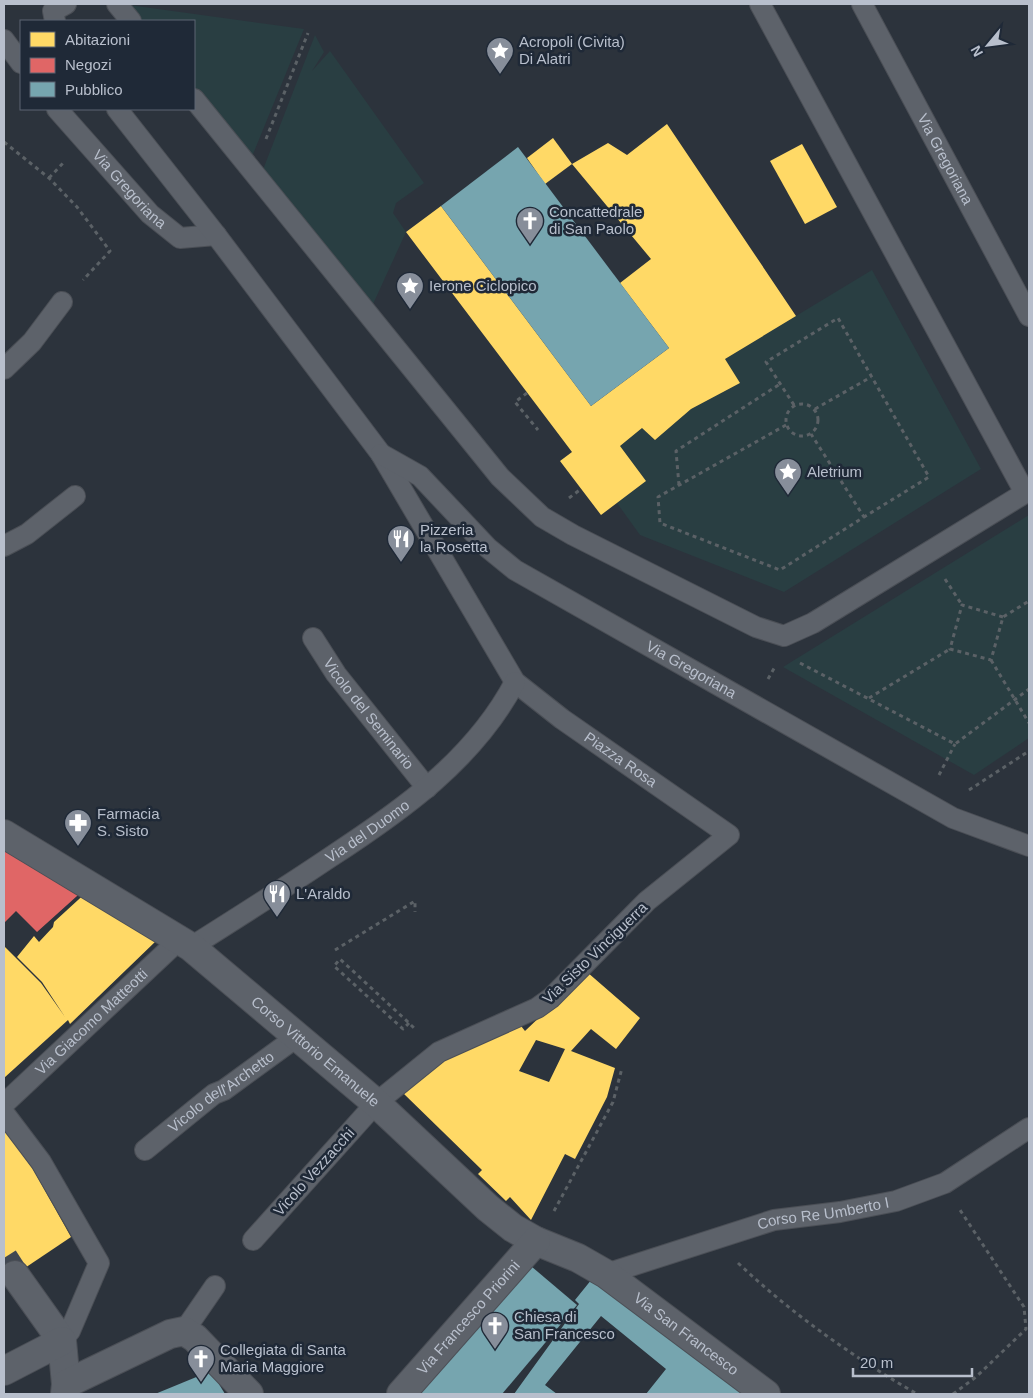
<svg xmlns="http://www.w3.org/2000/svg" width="1033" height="1398" font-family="Helvetica,sans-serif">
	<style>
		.green { fill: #293e42 }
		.homes { fill: #ffd966; fill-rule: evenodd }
		.shops { fill: #e06666 }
		.public { fill: #76a5af }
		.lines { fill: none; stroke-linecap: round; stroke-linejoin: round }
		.minor-tunnel { stroke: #414852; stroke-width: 28; stroke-dasharray: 28 14; stroke-linecap: butt }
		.service-casing { stroke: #4b4f56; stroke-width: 22 }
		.minor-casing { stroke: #4b4f56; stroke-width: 30 }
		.path { stroke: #5b6166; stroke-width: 3; stroke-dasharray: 4 4; stroke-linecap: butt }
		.service { stroke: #5d626a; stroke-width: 20 }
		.minor { stroke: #5d626a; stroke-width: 28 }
		.labels { text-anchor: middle; stroke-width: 5; stroke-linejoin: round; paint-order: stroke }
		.poi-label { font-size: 15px; fill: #b8bfcc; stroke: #1f2937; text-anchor: start }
		.street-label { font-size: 15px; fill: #b8bfcc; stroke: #1f2937 }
	</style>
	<rect width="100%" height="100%" fill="#2c333c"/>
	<g class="green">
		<path d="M129,5L304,29L251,159L194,86V21H142Z"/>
		<path d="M315,35L324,52L312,71L330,51L424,183L396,203L393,213L406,232L368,315L259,180Z"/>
		<path d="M872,270L981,469L784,592L640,535L617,503L646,481L620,446L642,428L655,440L691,409L740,383L725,359Z"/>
		<path d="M1029,515V738L974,775L783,667Z"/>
	</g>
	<g class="homes">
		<path d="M667,124L796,316L725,359L740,383L691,409L655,440L642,428L620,446L646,481L601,515L560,461L572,452L406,232L441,206L591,406L669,348L620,283L651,259L572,164L608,143L627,155Z"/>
		<path d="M553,138L572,164L545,184L527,158Z"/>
		<path d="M802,144L837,207L805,224L770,161Z"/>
		<path d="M90,889L156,941L70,1024L68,1020L4,1078V946L41,983L65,1017L42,982L17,957L34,936L39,942L53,927L54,922Z"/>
		<path d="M587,972L640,1018L616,1049L591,1029L571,1051L615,1068L607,1097L575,1159L565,1154L531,1220L510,1197L506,1201L478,1174L482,1170L403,1093L443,1060L521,1026L525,1031ZM536,1040L565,1049L549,1082L519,1071Z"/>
		<path d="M4,1129L33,1169L71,1237L4,1282Z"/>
	</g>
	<path class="shops" d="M4,843L87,887L37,932L16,911L4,923Z"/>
	<g class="public">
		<path d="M518,147L669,348L591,406L441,206Z"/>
		<path d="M525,1261L577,1305L502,1394H413Z"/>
		<path d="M596,1274L750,1394H646L666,1369L601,1316L545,1385L557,1394H514L579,1304L575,1300Z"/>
		<path d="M211,1371L225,1394H155Z"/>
	</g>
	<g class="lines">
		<path class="minor-tunnel" d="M4,1258L15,1275"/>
		<defs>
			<g id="service">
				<path d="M117,4L131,21"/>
				<path id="s1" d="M862,4L1029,316"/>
				<path d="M55,21L53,11L66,4"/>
				<path d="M4,40L21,63"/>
				<path d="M194,99L500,477L542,517L573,535L756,627L784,636L813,623L1025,493L760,4"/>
				<path id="s2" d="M57,109L150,214L180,238L216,235"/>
				<path id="s3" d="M117,109L216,235L381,454L515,682L562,719L729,835L647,901L551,998L537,1008L439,1052L376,1103L253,1240"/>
				<path d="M4,369L32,342L62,302"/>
				<path id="s4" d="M381,454L420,476L488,548L515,570L953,818L1029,846"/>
				<path d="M4,546L27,534L75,496"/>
				<path id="s5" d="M313,638L336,674L427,788"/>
				<path id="s6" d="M191,947C237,918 283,889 329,858C401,811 474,760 515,682"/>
				<path id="s7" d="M4,1104L179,940"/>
				<path d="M4,1113L41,1162L99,1263L70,1331L62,1341"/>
				<path id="s8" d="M145,1150L214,1094L224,1090L298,1036"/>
				<path id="s9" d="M606,1274L774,1220L840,1212L896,1201L945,1183L1029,1128"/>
				<path d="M184,1331L215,1286"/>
			</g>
			<g id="minor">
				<path id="s10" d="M4,834L191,947L376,1103L488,1208L513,1228L536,1241L578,1258L606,1274L766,1394"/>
				<path d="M15,1275L62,1341L66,1384L65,1394"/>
				<path d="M4,1371L62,1341"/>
				<path d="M66,1384L170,1334L184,1331L195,1338L249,1394"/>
				<path id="s11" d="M401,1394L536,1241"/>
			</g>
		</defs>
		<use href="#service" class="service-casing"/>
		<use href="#minor" class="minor-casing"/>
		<g class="path">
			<path d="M266,139L308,33"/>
			<path d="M4,142L49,178L77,207L110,251L83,280"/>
			<path d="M49,178L64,162"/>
			<path d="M527,393L515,402L538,430"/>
			<circle cx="802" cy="420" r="16"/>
			<path d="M794,405L766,362L838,318L929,477L864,517"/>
			<path d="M815,409L871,377"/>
			<path d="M786,425L658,497L660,523L780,570L864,517L811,434"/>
			<path d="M679,485L676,451L780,384"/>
			<path d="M569,498L581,489"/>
			<path d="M945,579L962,605"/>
			<path d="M1003,617L962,605L950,649L991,660L1003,617L1029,601"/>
			<path d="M991,660L1029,723"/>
			<path d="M800,663L955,744L1029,689"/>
			<path d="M768,679L776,665"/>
			<path d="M869,698L950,649"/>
			<path d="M939,775L955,744"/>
			<path d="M969,790L1029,751"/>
			<path d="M335,950L415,901V912"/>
			<path d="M409,1023L403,1029L334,966L340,959L409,1023L416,1030"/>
			<path d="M554,1211L613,1102L622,1068"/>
			<path d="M738,1263C792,1314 853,1357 917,1394"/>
			<path d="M953,1394L976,1377L1026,1329L1024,1307L960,1210"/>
		</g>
		<use href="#service" class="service"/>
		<use href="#minor" class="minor"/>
	</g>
	<defs>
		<symbol id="sight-pin" viewBox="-11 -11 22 30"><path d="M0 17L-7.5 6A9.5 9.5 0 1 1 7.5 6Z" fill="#878e9a" stroke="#1f2937"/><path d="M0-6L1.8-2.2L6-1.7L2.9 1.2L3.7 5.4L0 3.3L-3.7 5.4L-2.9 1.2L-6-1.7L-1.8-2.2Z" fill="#fff"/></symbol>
		<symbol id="church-pin" viewBox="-11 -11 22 30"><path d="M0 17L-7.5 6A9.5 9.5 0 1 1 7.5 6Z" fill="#878e9a" stroke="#1f2937"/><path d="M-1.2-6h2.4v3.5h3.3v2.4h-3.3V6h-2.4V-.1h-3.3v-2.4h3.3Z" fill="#fff"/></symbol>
		<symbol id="restaurant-pin" viewBox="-11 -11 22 30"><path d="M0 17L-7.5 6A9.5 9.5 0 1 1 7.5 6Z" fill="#878e9a" stroke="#1f2937"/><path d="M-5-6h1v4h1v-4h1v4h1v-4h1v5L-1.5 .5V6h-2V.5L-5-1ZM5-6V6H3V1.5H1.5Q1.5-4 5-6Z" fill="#fff"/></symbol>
		<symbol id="pharmacy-pin" viewBox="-11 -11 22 30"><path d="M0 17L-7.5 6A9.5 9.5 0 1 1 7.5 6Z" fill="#878e9a" stroke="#1f2937"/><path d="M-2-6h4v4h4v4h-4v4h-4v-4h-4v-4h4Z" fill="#fff"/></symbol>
	</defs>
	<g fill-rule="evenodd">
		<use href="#sight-pin" x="484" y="35" width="32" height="43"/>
		<use href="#church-pin" x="514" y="205" width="32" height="43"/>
		<use href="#sight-pin" x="394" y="270" width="32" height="43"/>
		<use href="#sight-pin" x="772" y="456" width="32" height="43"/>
		<use href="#restaurant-pin" x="385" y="523" width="32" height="43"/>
		<use href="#pharmacy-pin" x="62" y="807" width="32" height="43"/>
		<use href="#restaurant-pin" x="261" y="878" width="32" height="43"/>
		<use href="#church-pin" x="479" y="1310" width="32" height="43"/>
		<use href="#church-pin" x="185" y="1343" width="32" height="43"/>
	</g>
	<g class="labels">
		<g class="poi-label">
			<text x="519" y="47">Acropoli (Civita)<tspan x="519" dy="17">Di Alatri</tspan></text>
			<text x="549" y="217">Concattedrale<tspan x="549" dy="17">di San Paolo</tspan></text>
			<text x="429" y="291">Ierone Ciclopico</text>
			<text x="807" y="477">Aletrium</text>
			<text x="420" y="535">Pizzeria<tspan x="420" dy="17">la Rosetta</tspan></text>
			<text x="97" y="819">Farmacia<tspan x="97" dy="17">S. Sisto</tspan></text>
			<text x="296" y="899">L'Araldo</text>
			<text x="514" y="1322">Chiesa di<tspan x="514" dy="17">San Francesco</tspan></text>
			<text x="220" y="1355">Collegiata di Santa<tspan x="220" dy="17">Maria Maggiore</tspan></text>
		</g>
		<g class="street-label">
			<text dy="5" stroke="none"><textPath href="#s1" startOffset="176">Via Gregoriana</textPath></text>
			<text dy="5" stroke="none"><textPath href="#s2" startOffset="108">Via Gregoriana</textPath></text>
			<text dy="5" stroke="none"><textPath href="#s4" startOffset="381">Via Gregoriana</textPath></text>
			<text dy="5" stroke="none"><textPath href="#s5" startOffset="94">Vicolo del Seminario</textPath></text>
			<text dy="5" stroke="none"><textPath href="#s3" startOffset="830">Piazza Rosa</textPath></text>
			<text dy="5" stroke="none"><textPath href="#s6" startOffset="211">Via del Duomo</textPath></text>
			<text transform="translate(595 953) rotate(-44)" y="5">Via Sisto Vinciguerra</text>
			<text dy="5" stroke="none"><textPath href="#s7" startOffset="120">Via Giacomo Matteotti</textPath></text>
			<text dy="5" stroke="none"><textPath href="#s10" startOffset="381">Corso Vittorio Emanuele</textPath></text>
			<text dy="5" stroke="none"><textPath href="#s8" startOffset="96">Vicolo dell'Archetto</textPath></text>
			<text transform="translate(314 1172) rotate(-48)" y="5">Vicolo Vezzacchi</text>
			<text dy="5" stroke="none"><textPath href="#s9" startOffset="226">Corso Re Umberto I</textPath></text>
			<text dy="5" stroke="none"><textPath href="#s11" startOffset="102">Via Francesco Priorini</textPath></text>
			<text dy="5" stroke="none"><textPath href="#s10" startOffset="850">Via San Francesco</textPath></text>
		</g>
	</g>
	<rect width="1033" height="1398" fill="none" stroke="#b8bfcc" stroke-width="10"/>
	<rect x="20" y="20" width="175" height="90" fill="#1f2937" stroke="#5c6573"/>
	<rect x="30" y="32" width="25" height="15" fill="#ffd966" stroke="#5c6573"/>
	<text x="65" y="45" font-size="15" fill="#b8bfcc">Abitazioni</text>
	<rect x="30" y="58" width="25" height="15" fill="#e06666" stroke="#5c6573"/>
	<text x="65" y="70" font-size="15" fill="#b8bfcc">Negozi</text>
	<rect x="30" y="82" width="25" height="15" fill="#76a5af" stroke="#5c6573"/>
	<text x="65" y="95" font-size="15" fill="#b8bfcc">Pubblico</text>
	<g transform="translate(988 45) rotate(241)" stroke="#1f2937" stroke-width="4" paint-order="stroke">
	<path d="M0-4L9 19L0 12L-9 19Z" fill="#b8bfcc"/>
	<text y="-8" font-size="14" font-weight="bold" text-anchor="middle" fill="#b8bfcc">N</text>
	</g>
	<path d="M853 1368v8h119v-8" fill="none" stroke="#b8bfcc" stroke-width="2.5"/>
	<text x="860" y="1368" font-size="15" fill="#b8bfcc" stroke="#1f2937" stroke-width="4" paint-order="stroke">20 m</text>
</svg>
